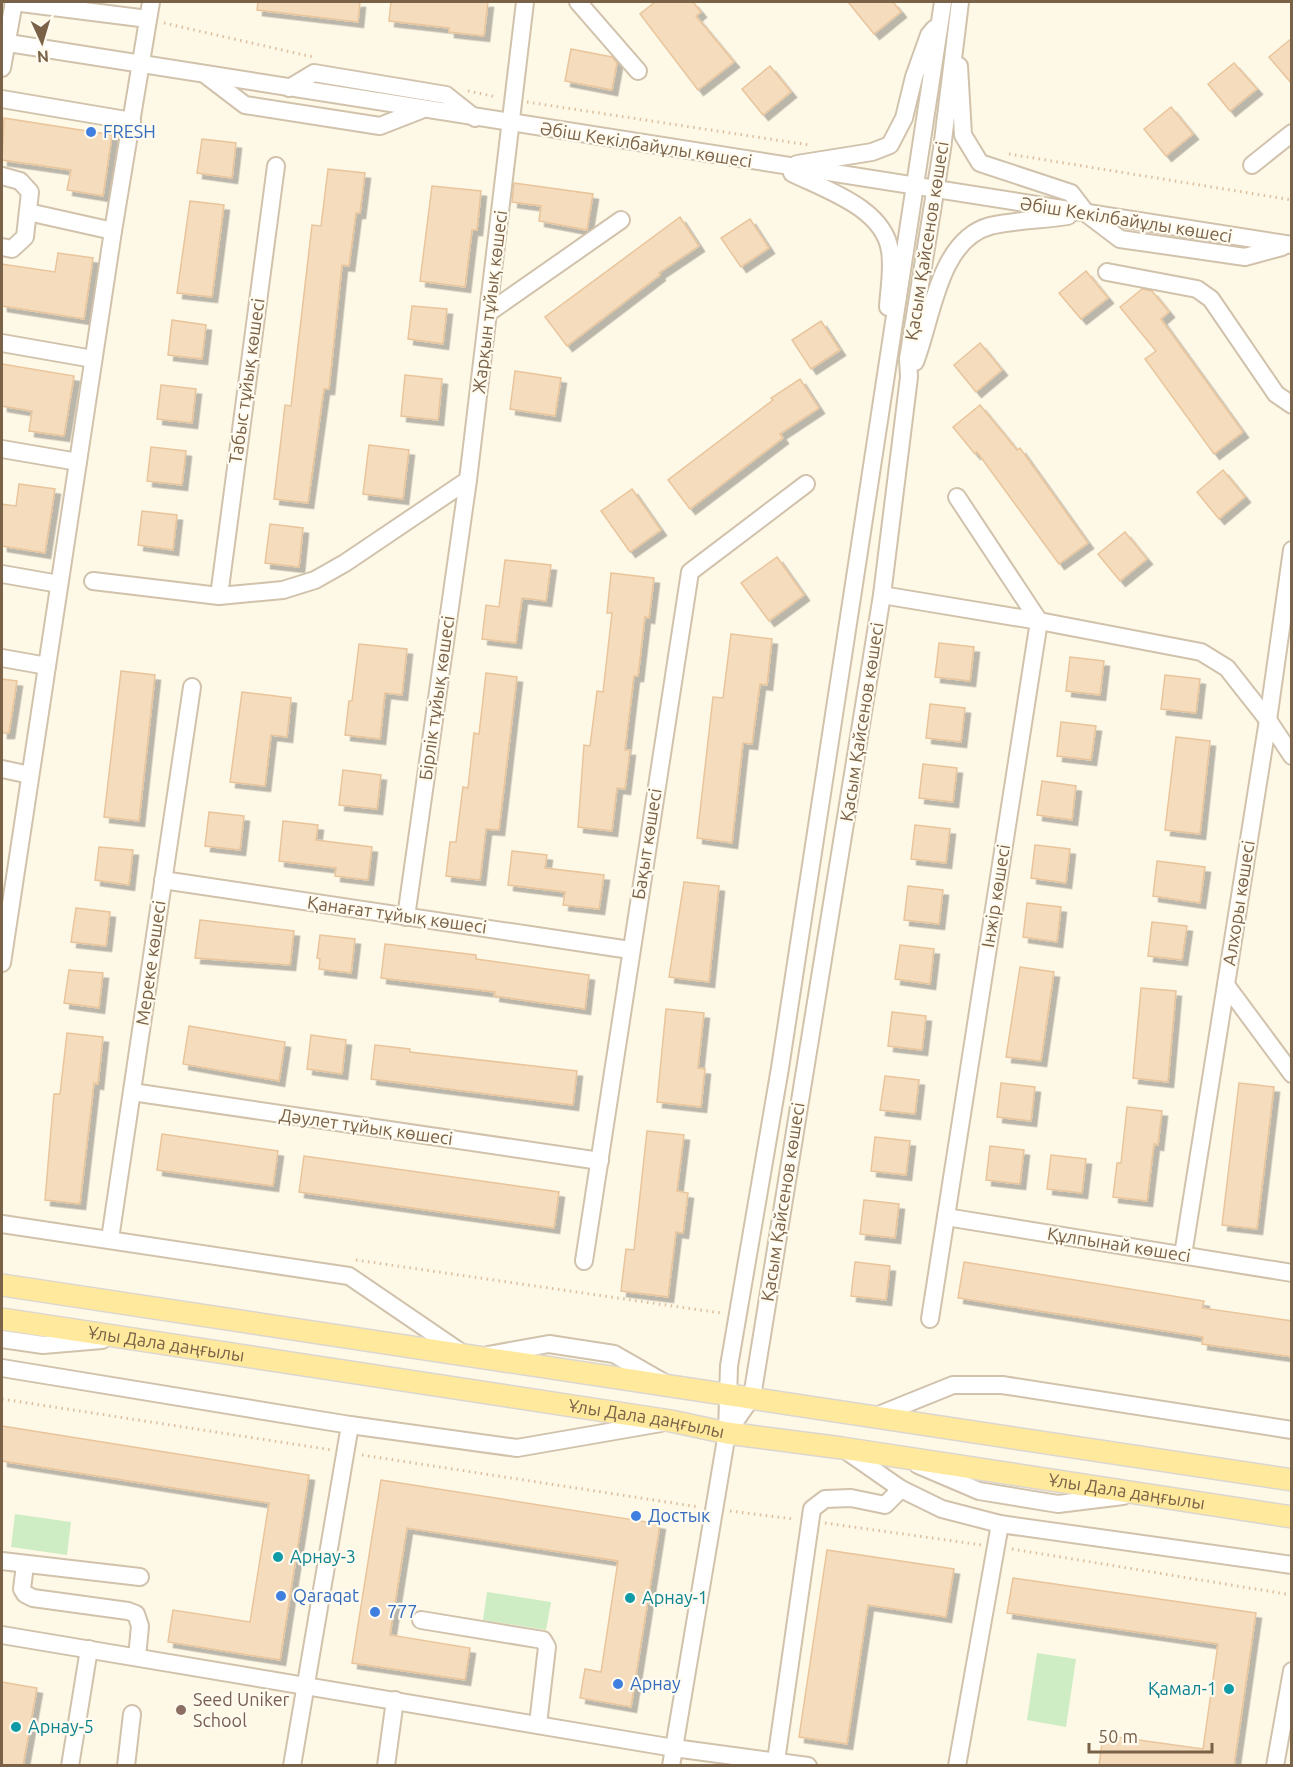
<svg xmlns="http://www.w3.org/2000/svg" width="1293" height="1767" font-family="Ubuntu,sans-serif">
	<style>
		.green { fill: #cfedc4 }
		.building { fill: #f5dcbd; stroke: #e9c59c; stroke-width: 1.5; filter: url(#shadow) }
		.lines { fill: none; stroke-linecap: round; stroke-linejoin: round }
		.minor-casing { stroke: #d1c2ac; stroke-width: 20 }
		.major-casing { stroke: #dcd6d0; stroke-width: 24 }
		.path { stroke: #dbbf9f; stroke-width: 3; stroke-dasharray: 1.5 4.5; stroke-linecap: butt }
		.minor { stroke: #fff; stroke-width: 16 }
		.major { stroke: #ffe99d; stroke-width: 21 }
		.shop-dot { fill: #3f7fe0; stroke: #fffbef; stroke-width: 2 }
		.culture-dot { fill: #0f9aa8; stroke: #fffbef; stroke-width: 2 }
		.education-dot { fill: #8d6e63; stroke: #fffbef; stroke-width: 2 }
		.labels { text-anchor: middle; stroke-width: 4.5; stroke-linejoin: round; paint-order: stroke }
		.shop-label { font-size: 18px; fill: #366cbe; stroke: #fffbef; text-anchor: start }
		.street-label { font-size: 18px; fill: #7a6249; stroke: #fffbef }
		.culture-label { font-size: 18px; fill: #0d838f; stroke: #fffbef; text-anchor: start }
		.education-label { font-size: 18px; fill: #785e54; stroke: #fffbef; text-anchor: start }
	</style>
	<defs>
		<filter id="shadow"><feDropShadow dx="5.5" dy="5.5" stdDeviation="0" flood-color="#0004"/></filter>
	</defs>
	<rect width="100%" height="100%" fill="#fef8e7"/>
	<g class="green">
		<path d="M15,1514L71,1522L67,1555L11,1547Z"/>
		<path d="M487,1592L551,1602L546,1630L483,1620Z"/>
		<path d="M1037,1653L1076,1659L1066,1727L1027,1720Z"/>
	</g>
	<g class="building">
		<path d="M258,2H360L358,22L257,10Z"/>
		<path d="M391,2H488L484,36L449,32V28L389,21Z"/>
		<path d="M655,2H693L701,12L696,16L734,62L698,90L640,14Z"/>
		<path d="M848,2H893L901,12L874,34Z"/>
		<path d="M1292,38V84L1269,57Z"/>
		<path d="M571,49L612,57L617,63L612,90L565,81Z"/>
		<path d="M1234,63L1257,89L1230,111L1208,84Z"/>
		<path d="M770,66L791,92L763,115L742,89Z"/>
		<path d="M1171,107L1193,134L1166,156L1144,129Z"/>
		<path d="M4,118L112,135L103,196L67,190L71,170L2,160Z"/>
		<path d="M202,139L236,143L232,178L197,173Z"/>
		<path d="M328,169L365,173L360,213H356L349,266L342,265L329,389H324L308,503L274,499L285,405L291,406L312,225L321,226Z"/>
		<path d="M514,183L593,194L587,230L539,221L541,206L512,202Z"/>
		<path d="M432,186L481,191L477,230H472L465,287L420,281Z"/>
		<path d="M190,201L224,205L212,297L177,293Z"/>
		<path d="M680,217L699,246L659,273L660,275L567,346L545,317Z"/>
		<path d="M750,219L769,248L741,267L721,238Z"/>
		<path d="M58,253L93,258L84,319L2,306V264L55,272Z"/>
		<path d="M1086,271L1108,298L1081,319L1059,293Z"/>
		<path d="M1142,289L1152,291L1169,312L1161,319L1243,432L1214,454L1145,359L1156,351L1120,307Z"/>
		<path d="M412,306L447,309L443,344L408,339Z"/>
		<path d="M172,320L206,325L202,359L168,355Z"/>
		<path d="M821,321L840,350L811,369L792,340Z"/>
		<path d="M980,343L1002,370L976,392L954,365Z"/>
		<path d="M2,364L74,376L64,436L29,431L32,411L2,406Z"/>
		<path d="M515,371L561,378L555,416L510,409Z"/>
		<path d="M405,375L442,379L438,420L401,416Z"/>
		<path d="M800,379L819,408L780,434L783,438L690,509L668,480L773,400L771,398Z"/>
		<path d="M161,385L196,389L192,423L157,419Z"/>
		<path d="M980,405L1017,450L1020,448L1088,543L1059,564L977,452L975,454L953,427Z"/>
		<path d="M369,445L409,450L403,499L363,494Z"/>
		<path d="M151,447L186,451L182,485L147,481Z"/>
		<path d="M1223,470L1245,497L1219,519L1197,492Z"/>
		<path d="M19,484L55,489L45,553L2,546V504L16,506Z"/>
		<path d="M632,489L661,530L630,552L601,511Z"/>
		<path d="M142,511L177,515L173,550L138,545Z"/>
		<path d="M270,524L303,528L299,567L265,563Z"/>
		<path d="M1125,532L1147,559L1120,581L1098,554Z"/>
		<path d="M777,557L804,595L769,621L741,583Z"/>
		<path d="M505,560L551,565L546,601L522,598L516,643L482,639L486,605L499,607Z"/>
		<path d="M611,573L654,578L649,618L645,617L638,676H634L625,750H630L625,789L617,788L612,831L578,827L584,745L590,746L597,691L603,692L612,613H607Z"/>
		<path d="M731,634L772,639L767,685L760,684L752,744L743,743L732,843L697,838L713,697L723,698Z"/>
		<path d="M939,643L974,647L970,681L935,677Z"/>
		<path d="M359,644L407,649L402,695L385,693L380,739L345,735L349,701H352Z"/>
		<path d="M1070,657L1104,661L1100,695L1066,691Z"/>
		<path d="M121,671L155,675L139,821L104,817Z"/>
		<path d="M486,673L517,677L499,830L486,829L480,880L446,876L450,842H456L463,787L468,788L474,733L479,734Z"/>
		<path d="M1165,675L1200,679L1196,713L1161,709Z"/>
		<path d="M2,679L17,681L9,733H2Z"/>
		<path d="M242,692L291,698L287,737L271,735L265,786L230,782Z"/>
		<path d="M930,704L965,708L961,742L926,738Z"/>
		<path d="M1061,722L1096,726L1091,760L1057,756Z"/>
		<path d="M1176,737L1210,741L1200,834L1165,830Z"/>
		<path d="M923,764L957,768L953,802L919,798Z"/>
		<path d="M343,770L381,775L377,809L339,805Z"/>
		<path d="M1042,781L1076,786L1072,820L1037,815Z"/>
		<path d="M209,812L244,816L240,850L205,846Z"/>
		<path d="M283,821L318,825L316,840L372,847L368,880L335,876L336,868L279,861Z"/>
		<path d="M915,825L950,829L946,863L911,859Z"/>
		<path d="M1035,845L1070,849L1066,883L1031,878Z"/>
		<path d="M99,847L133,850L129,885L95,880Z"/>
		<path d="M512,851L547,855L545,868L604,875L599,909L563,905L565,892L508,885Z"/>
		<path d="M1157,861L1205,867L1200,903L1153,896Z"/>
		<path d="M684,882L719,886L709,982L669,977Z"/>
		<path d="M908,886L943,890L939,924L904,920Z"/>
		<path d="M1027,903L1061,907L1057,942L1023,937Z"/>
		<path d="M76,908L110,912L106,946L71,942Z"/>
		<path d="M200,920L294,931L290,965L195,958Z"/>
		<path d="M1152,922L1187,926L1182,960L1148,956Z"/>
		<path d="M320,935L355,939L351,973L319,969L320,959L317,958Z"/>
		<path d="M385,944L476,955V959L589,975L585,1009L494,996L495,992L381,978Z"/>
		<path d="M900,945L934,949L930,984L895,979Z"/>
		<path d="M1020,967L1054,972L1041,1061L1006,1057Z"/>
		<path d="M69,970L103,973L99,1008L64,1003Z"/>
		<path d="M1141,988L1176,991L1168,1082L1133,1078Z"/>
		<path d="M666,1009L704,1013L698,1068L705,1069L701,1107L657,1102Z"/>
		<path d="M892,1012L926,1016L922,1050L888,1046Z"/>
		<path d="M189,1026L285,1042L279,1081L183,1064Z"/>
		<path d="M67,1033L103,1037L98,1084L94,1083L80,1204L45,1200L54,1094H60Z"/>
		<path d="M311,1035L346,1040L342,1074L307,1069Z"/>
		<path d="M375,1045L410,1049V1052L577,1071L573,1105L371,1079Z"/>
		<path d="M885,1076L919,1080L915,1114L880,1110Z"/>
		<path d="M1001,1083L1035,1087L1031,1121L997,1117Z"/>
		<path d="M1239,1083L1274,1087L1257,1229L1222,1225Z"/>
		<path d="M1127,1107L1162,1111L1158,1145L1154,1144L1147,1201L1113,1197L1117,1163H1121Z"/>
		<path d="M647,1131L684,1135L677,1191L688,1193L683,1233L676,1232L668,1297L621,1291L626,1249L634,1250Z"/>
		<path d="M162,1134L278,1151L273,1186L157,1170Z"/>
		<path d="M875,1137L910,1141L906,1175L871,1171Z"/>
		<path d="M990,1146L1024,1150L1020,1184L986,1180Z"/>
		<path d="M1051,1155L1086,1159L1082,1193L1047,1189Z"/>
		<path d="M304,1156L559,1192L554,1228L299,1192Z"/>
		<path d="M864,1200L899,1204L895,1238L860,1234Z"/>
		<path d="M855,1262L890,1266L886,1300L851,1296Z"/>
		<path d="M964,1262L1204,1301L1202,1308L1292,1321V1357L1202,1344L1203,1337L958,1298Z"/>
		<path d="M2,1426L309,1475L280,1660L168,1642L173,1610L250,1622L269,1503L2,1461Z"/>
		<path d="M381,1480L660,1524L631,1707L580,1698L585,1669L601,1672L618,1561L407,1528L390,1635L470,1648L465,1680L352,1663Z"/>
		<path d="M827,1550L954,1569L946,1617L868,1605L847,1744L799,1737Z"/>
		<path d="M1013,1578L1256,1613L1234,1766H1099L1103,1735L1203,1749L1218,1644L1007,1613Z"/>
		<path d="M2,1682L37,1688L23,1766H2Z"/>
	</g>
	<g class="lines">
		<defs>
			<g id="minor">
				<path d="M13,2L148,19"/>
				<path d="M578,2L638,71"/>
				<path d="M2,42L1292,245"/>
				<path d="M959,66L963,135L980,163L1071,193L1087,214L1120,239L1245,257L1282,247"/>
				<path d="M2,68L14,2"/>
				<path d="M207,76L245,105L380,126L421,110"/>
				<path d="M289,88L314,73L446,95L475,118"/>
				<path d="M2,99L132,121"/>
				<path d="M797,164L872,152L890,145L904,118L914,77L929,35L934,29"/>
				<path d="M1252,165L1292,133"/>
				<path d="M792,173C826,190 884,208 890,251C893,269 889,289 888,307"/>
				<path d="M2,176L20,181L30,192L25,237L12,249L2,247"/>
				<path d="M28,212L113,231"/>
				<path d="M1107,272L1197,289L1211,299L1276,394L1292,405"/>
				<path d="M488,313L621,220"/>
				<path d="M2,343L93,359"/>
				<path d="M915,362C932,320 938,240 990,226C1015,220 1043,220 1068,216"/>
				<path d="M2,449L78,462"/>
				<path d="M2,574L59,584"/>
				<path d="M93,581L219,596L283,590L315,580L345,563L468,480"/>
				<path d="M882,595L1039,621L1201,652L1227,668L1268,720L1292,756"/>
				<path d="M219,596L276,166"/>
				<path d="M2,658L47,666"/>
				<path d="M2,769L30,775"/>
				<path d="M163,880L630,950"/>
				<path d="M406,917L468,480L525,2"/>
				<path d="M2,963L113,231L151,2"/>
				<path d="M1226,985L1292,1074"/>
				<path d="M132,1092L600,1161"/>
				<path d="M946,1217L1292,1273"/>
				<path d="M2,1224L349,1276L462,1353"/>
				<path d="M110,1239L192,687"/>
				<path d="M1183,1255L1268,720L1292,550"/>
				<path d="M584,1261L690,572L806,484"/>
				<path d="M930,1319L1039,621L957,497"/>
				<path d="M2,1339L43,1345L102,1340"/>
				<path d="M488,1355L549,1344L614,1354L663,1382"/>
				<path d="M2,1368L350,1425L517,1448L661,1423"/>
				<path d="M876,1416L953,1385H1002L1292,1430"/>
				<path d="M727,1433L752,1397L882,595L909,377L908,359L942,149L960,2"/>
				<path d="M845,1450L901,1489L942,1509L1000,1524L1292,1565"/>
				<path d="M918,1465L979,1491L1058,1504L1123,1496"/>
				<path d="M2,1561L140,1577"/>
				<path d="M25,1565L22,1589L25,1594L33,1598L128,1611L136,1614L140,1626L137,1657"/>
				<path d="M421,1620L543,1640L547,1647L538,1724"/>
				<path d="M2,1635L674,1748L808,1766"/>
				<path d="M776,1761L812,1509L825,1499L851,1498L885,1505L901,1489"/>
				<path d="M70,1766L89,1649"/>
				<path d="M126,1766L132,1714"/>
				<path d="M292,1766L350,1425"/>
				<path d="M386,1766L395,1700"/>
				<path d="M671,1766L727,1433L729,1366L780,1068L943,2"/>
				<path d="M957,1766L1000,1524"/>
				<path d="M1275,1766L1292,1671"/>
			</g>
			<g id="major">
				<path d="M2,1285L1292,1480"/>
				<path id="s1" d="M2,1319L671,1421L727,1433L842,1448L1292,1517"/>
			</g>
		</defs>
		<use href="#minor" class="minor-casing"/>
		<use href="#major" class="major-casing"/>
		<g class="path">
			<path d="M164,23L313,57"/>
			<path d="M468,91L497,97"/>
			<path d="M527,102L809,145"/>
			<path d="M1009,154L1292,200"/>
			<path d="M356,1260L721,1313"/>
			<path d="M2,1399L332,1450"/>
			<path d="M362,1455L699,1507"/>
			<path d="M730,1511L794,1519"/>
			<path d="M825,1523L982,1545"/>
			<path d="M1012,1549L1292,1595"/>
		</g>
		<use href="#minor" class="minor"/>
		<use href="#major" class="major"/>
	</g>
	<g class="shop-dot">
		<circle cx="91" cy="132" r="6"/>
		<circle cx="636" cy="1516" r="6"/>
		<circle cx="281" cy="1596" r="6"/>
		<circle cx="375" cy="1612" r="6"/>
		<circle cx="618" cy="1684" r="6"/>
	</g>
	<g class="culture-dot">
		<circle cx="278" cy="1557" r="6"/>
		<circle cx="630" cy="1598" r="6"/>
		<circle cx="1229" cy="1689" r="6"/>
		<circle cx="16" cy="1727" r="6"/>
	</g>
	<circle class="education-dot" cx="181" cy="1710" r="6"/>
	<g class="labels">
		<g class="shop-label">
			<text x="103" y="138">FRESH</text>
			<text x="648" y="1522">Достык</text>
			<text x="293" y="1602">Qaraqat</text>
			<text x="387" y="1618">777</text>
			<text x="630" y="1690">Арнау</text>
		</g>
		<g class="street-label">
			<text transform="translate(646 145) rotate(9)" y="6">Әбіш Кекілбайұлы көшесі</text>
			<text transform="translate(1126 220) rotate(9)" y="6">Әбіш Кекілбайұлы көшесі</text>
			<text transform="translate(927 241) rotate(-81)" y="6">Қасым Қайсенов көшесі</text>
			<text transform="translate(490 302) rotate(-83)" y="6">Жарқын тұйық көшесі</text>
			<text transform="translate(247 381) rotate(-82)" y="6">Табыс тұйық көшесі</text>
			<text transform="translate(437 698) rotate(-82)" y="6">Бірлік тұйық көшесі</text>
			<text transform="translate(862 722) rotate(-81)" y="6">Қасым Қайсенов көшесі</text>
			<text transform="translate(647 844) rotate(-81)" y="6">Бақыт көшесі</text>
			<text transform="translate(996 896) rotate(-81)" y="6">Інжір көшесі</text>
			<text transform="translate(1239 903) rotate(-81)" y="6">Алхоры көшесі</text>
			<text transform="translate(397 915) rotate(8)" y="6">Қанағат тұйық көшесі</text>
			<text transform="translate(151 963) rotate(-82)" y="6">Мереке көшесі</text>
			<text transform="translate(366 1127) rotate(8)" y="6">Дәулет тұйық көшесі</text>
			<text transform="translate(783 1202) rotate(-81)" y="6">Қасым Қайсенов көшесі</text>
			<text transform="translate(1119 1245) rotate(9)" y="6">Құлпынай көшесі</text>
			<text dy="6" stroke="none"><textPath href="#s1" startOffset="166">Ұлы Дала даңғылы</textPath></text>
			<text dy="6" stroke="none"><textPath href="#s1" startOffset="652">Ұлы Дала даңғылы</textPath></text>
			<text dy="6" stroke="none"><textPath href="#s1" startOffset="1138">Ұлы Дала даңғылы</textPath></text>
		</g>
		<g class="culture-label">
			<text x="290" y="1563">Арнау-3</text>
			<text x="642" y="1604">Арнау-1</text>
			<text x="1217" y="1695" text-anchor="end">Қамал-1</text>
			<text x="28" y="1733">Арнау-5</text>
		</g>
		<g class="education-label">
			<text x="193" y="1706">Seed Uniker<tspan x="193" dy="21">School</tspan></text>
		</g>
	</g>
	<rect width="1293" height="1767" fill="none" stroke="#7a6249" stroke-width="6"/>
	<g transform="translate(42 42) rotate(176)" stroke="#fffbef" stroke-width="4.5" paint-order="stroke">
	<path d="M0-4.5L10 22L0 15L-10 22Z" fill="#7a6249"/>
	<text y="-9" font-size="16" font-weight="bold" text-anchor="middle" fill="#7a6249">N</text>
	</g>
	<path d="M1089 1743v9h123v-9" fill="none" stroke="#7a6249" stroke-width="3"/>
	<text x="1098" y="1743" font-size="18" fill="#7a6249" stroke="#fffbef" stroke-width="4.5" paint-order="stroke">50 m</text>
</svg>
